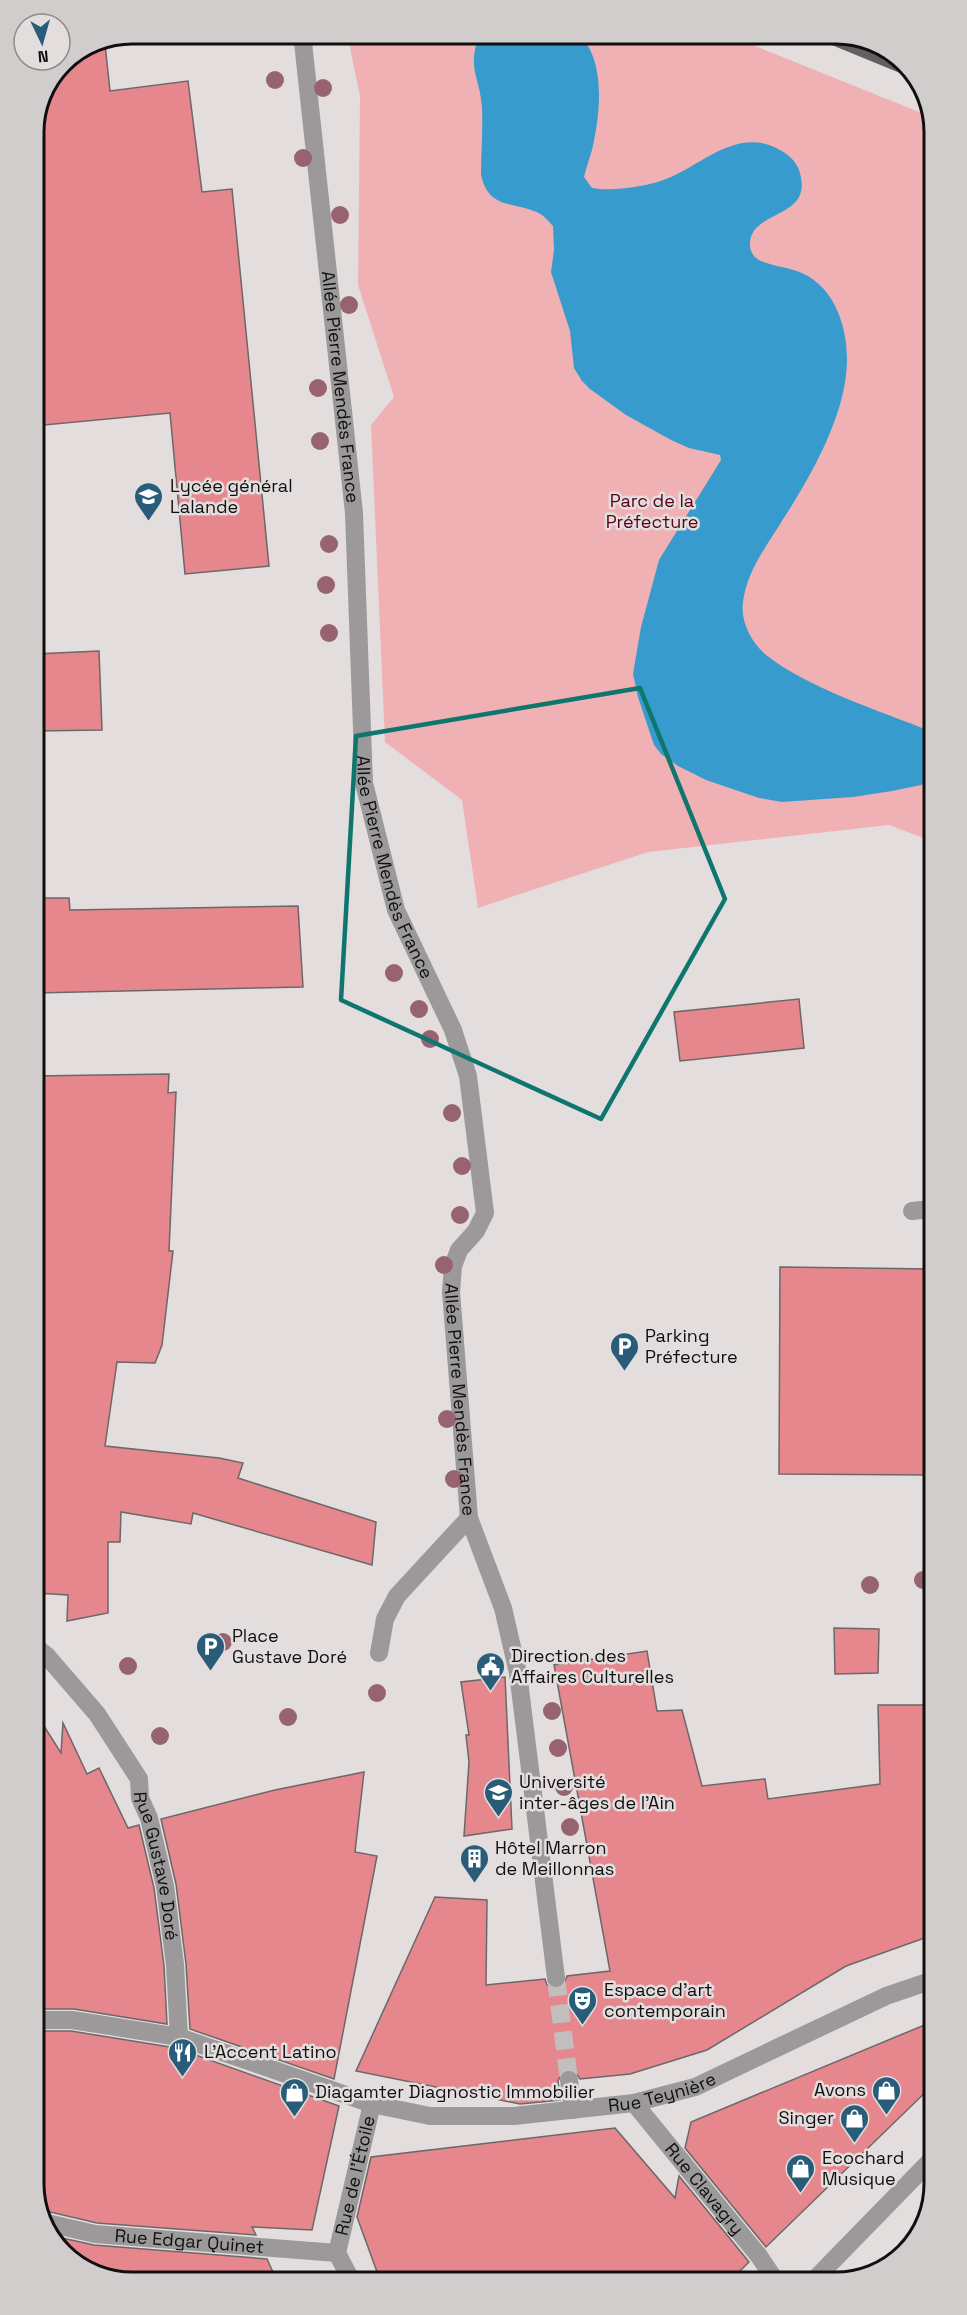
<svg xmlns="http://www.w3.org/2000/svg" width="967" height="2315" font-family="'Space Grotesk',sans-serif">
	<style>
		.green { fill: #f0b1b4 }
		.water { fill: #389bcd }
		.building { fill: #e6878e; stroke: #6c6768; stroke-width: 1.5 }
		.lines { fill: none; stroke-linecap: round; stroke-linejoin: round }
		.pedestrian-tunnel { stroke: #c3bebe; stroke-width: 18; stroke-dasharray: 18 9; stroke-linecap: butt }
		.pedestrian { stroke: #9b9999; stroke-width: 18 }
		.minor { stroke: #9b9999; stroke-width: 18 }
		.primary { stroke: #645f5f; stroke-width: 18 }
		.tree { fill: #976370 }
		.marked { fill: none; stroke: #0f766e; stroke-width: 4.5; stroke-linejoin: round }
		.labels { text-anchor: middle; stroke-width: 5; stroke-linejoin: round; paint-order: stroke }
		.street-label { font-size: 18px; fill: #100f0f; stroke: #e3dddd }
		.poi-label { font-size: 18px; fill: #100f0f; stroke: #e3dddd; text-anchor: start }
		.park-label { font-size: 18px; fill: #580017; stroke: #e3dddd }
		.rim { fill: none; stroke: #100f0f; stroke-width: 3 }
	</style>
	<rect width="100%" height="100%" fill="#e3dddd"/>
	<path class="green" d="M347,33H723L929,116L931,841L889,825L648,852L478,908L462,800L385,742L371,425L394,397L358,285L360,96Z"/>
	<path class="water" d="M480,33H578C607,61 600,115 592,150C589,160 586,168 584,177L592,188C614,192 651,186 671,177C701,164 733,133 769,145C781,149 795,158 799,170C816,221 749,208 750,245C750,252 754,258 761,261C775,267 790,267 804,274C835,289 847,327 847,359C847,414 811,476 782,521C766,547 747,571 743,602C740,622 752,643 766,655C808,688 880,711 930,731L931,780L921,785L892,791L853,797L782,802L759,798L706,780L678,766L661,754L654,745L638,697L633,674L641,627L659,560L721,460L720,455L689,448L671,440L626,415L590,389L582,381L574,368L570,331L551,272L554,250L553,226C550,223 546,218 542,215C517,200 489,212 481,175C481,152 483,130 482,108C480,75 466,70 480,33Z"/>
	<g class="building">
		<path d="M105,44L110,91L188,81L202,192L232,189L269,566L185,574L170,413L34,426L33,125L62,62Z"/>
		<path d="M99,651L102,730L35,731L34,654Z"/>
		<path d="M35,898H69L70,910L298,906L303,987L35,993Z"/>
		<path d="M799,999L804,1048L680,1061L674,1012Z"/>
		<path d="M169,1074L168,1093L176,1092L169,1251H173L162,1345L155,1363L117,1362L105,1446L219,1458L243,1463L238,1478L376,1522L372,1565L193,1513L191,1524L121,1512L120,1542H108V1613L67,1621L68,1595L37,1593L35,1076Z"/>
		<path d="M780,1267L932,1269V1475L779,1474Z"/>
		<path d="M834,1628L879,1629L878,1673L835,1674Z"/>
		<path d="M647,1651L657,1711L682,1710L702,1786L765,1779L768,1799L880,1784L878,1705H925L927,1836H933V1935L846,1966L707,2050L630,2074L580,2079L574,2070L563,2071L558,2081L560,2100L520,2104L356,2071L435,1897L487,1900L486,1985L545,1979L547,1985L557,1989L563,1987L567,1976L610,1971L554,1665Z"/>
		<path d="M505,1677L512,1829L464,1836L469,1762L466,1735H469L461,1682Z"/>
		<path d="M37,1715L61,1753L63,1723L87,1774L99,1768L128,1828L139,1825L154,1888L164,1966L167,2024L74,2009H38Z"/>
		<path d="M364,1772L355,1852L377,1856L334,2079L190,2029L186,1964L176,1884L161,1819L275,1790Z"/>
		<path d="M934,2021V2084L766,2247L685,2148L691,2122Z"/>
		<path d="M38,2031H71L176,2048L339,2106L312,2230L252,2227L256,2235L97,2223L46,2211L38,2212Z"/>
		<path d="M615,2128L675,2198L679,2176L749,2262L733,2278L380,2280L357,2217L371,2157Z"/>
		<path d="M53,2236L94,2245L267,2259L277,2281L125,2282L71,2261Z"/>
	</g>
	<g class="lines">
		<path class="pedestrian-tunnel" d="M556,1978L569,2080"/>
		<g class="pedestrian">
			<path id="s1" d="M302,33L354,513L364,783L396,910L453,1030L468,1076L485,1213L476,1231L459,1250L453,1266L451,1292L469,1518L503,1608L518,1673L556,1978"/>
			<path d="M379,1653L385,1619L397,1596L469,1518"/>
			<path d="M569,2080L573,2110"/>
		</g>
		<g class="minor">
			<path d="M912,1211L932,1209"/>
			<path id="s2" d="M37,1648L46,1655L97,1714L139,1779L140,1798L149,1818L165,1886L175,1965L179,2037"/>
			<path id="s3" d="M38,2020H72L179,2037L372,2104L430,2116H514L634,2103L695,2087L886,1996L933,1980"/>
			<path id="s4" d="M634,2103L759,2256L773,2277"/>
			<path id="s5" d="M43,2222L95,2234L337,2253"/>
			<path d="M817,2277L934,2157"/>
			<path id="s6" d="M351,2280L337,2253L372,2104"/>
		</g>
		<path class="primary" d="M826,33L904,65"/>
	</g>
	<g class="tree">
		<circle cx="275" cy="80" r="9"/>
		<circle cx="323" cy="88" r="9"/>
		<circle cx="303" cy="158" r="9"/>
		<circle cx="340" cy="215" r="9"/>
		<circle cx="349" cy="305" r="9"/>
		<circle cx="318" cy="388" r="9"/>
		<circle cx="320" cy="441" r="9"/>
		<circle cx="329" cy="544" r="9"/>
		<circle cx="326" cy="585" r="9"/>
		<circle cx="329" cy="633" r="9"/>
		<circle cx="394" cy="973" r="9"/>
		<circle cx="419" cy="1009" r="9"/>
		<circle cx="430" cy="1039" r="9"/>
		<circle cx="452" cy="1113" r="9"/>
		<circle cx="462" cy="1166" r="9"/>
		<circle cx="460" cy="1215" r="9"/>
		<circle cx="444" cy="1265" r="9"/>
		<circle cx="447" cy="1419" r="9"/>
		<circle cx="454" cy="1479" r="9"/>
		<circle cx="923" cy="1580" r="9"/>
		<circle cx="870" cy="1585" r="9"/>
		<circle cx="223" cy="1642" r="9"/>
		<circle cx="128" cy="1666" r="9"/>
		<circle cx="377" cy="1693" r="9"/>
		<circle cx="552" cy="1711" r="9"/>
		<circle cx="288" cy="1717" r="9"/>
		<circle cx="160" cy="1736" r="9"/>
		<circle cx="558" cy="1748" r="9"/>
		<circle cx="564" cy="1787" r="9"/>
		<circle cx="570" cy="1827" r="9"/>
	</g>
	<path class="marked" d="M640,688L725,899L601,1119L341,1000L356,736Z"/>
	<defs>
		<symbol id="school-pin" viewBox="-11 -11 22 30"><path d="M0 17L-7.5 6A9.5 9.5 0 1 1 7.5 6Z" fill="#285c78" stroke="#e3dddd"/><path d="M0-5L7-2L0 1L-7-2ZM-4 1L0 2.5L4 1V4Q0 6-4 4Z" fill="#fff"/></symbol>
		<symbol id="parking-pin" viewBox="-11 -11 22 30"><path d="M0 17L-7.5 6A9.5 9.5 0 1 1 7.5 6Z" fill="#285c78" stroke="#e3dddd"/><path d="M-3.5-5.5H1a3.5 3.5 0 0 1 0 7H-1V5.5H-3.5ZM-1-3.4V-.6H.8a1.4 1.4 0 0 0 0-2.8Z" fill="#fff"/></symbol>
		<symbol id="civic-pin" viewBox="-11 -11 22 30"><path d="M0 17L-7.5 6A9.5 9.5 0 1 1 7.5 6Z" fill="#285c78" stroke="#e3dddd"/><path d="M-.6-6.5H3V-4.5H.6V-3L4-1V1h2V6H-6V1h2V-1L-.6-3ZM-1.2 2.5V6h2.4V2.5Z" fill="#fff"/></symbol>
		<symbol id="university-pin" viewBox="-11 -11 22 30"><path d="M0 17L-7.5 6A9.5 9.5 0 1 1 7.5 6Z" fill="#285c78" stroke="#e3dddd"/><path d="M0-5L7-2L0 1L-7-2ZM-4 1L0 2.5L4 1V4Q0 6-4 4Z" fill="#fff"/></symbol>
		<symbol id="building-pin" viewBox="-11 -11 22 30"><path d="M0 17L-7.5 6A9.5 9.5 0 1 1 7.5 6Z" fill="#285c78" stroke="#e3dddd"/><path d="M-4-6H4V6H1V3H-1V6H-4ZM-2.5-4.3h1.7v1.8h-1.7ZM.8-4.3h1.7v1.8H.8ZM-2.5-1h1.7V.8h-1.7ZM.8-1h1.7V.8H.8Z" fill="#fff"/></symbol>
		<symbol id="theatre-pin" viewBox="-11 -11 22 30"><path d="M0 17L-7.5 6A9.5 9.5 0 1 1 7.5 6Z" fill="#285c78" stroke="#e3dddd"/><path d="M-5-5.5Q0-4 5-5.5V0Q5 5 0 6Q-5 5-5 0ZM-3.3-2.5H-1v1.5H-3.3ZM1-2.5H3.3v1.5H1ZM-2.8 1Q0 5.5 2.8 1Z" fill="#fff"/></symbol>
		<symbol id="restaurant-pin" viewBox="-11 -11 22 30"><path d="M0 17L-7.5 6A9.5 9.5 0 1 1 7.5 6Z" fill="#285c78" stroke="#e3dddd"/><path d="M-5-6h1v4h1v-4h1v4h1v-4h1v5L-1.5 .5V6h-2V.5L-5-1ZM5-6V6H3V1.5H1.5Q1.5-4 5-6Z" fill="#fff"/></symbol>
		<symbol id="shop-pin" viewBox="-11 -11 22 30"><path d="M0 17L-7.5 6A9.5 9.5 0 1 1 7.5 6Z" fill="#285c78" stroke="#e3dddd"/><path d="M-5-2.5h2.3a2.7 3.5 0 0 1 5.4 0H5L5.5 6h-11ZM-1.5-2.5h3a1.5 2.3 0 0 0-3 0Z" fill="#fff"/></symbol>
	</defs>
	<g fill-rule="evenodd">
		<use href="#school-pin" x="132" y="480" width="33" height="45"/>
		<use href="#parking-pin" x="608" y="1330" width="33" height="45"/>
		<use href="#parking-pin" x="194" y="1630" width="33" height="45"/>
		<use href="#civic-pin" x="474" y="1650" width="33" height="45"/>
		<use href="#university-pin" x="482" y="1776" width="33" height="45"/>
		<use href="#building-pin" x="458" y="1842" width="33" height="45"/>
		<use href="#theatre-pin" x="566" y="1984" width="33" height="45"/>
		<use href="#restaurant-pin" x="166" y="2036" width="33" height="45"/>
		<use href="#shop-pin" x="870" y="2074" width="33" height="45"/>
		<use href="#shop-pin" x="278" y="2076" width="33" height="45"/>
		<use href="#shop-pin" x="838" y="2102" width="33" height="45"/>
		<use href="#shop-pin" x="784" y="2152" width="33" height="45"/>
	</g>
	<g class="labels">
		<g class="street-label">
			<text dy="6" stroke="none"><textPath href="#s1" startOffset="356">Allée Pierre Mendès France</textPath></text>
			<text dy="6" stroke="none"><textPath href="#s1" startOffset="842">Allée Pierre Mendès France</textPath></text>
			<text dy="6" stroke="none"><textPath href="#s1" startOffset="1400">Allée Pierre Mendès France</textPath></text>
			<text dy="6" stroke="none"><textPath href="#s2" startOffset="256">Rue Gustave Doré</textPath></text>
			<text dy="6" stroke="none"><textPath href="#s3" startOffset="640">Rue Teynière</textPath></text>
			<text dy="6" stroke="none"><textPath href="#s6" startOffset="110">Rue de l'Étoile</textPath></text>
			<text dy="6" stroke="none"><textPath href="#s4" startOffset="111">Rue Clavagry</textPath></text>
			<text dy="6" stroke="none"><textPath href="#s5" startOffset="148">Rue Edgar Quinet</textPath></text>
		</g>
		<g class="poi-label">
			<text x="170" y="492">Lycée général<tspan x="170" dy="21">Lalande</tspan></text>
			<text x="645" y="1342">Parking<tspan x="645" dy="21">Préfecture</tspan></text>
			<text x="232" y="1642">Place<tspan x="232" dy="21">Gustave Doré</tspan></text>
			<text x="511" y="1662">Direction des<tspan x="511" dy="21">Affaires Culturelles</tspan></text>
			<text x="519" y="1788">Université<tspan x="519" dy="21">inter-âges de l'Ain</tspan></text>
			<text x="495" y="1854">Hôtel Marron<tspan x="495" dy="21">de Meillonnas</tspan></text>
			<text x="604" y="1996">Espace d'art<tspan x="604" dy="21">contemporain</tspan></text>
			<text x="204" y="2058">L'Accent Latino</text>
			<text x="866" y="2096" text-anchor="end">Avons</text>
			<text x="315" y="2098">Diagamter Diagnostic Immobilier</text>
			<text x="834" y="2124" text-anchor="end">Singer</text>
			<text x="822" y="2164">Ecochard<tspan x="822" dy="21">Musique</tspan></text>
		</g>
		<g class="park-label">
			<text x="652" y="507">Parc de la<tspan x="652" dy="21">Préfecture</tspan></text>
		</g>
	</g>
	<path d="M0 0H967V2315H0ZM132 44H836A88 88 0 0 1 924 132V2184A88 88 0 0 1 836 2272H132A88 88 0 0 1 44 2184V132A88 88 0 0 1 132 44Z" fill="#d2cdcd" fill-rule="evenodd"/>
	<path class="rim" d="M132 44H836A88 88 0 0 1 924 132V2184A88 88 0 0 1 836 2272H132A88 88 0 0 1 44 2184V132A88 88 0 0 1 132 44Z"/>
	<g transform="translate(42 42) rotate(175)"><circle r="28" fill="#e3dddd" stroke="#8f8b8b" stroke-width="1.5"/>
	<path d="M0-4.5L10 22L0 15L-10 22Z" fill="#285c78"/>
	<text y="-9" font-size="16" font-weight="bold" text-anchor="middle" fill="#100f0f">N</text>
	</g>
</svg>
